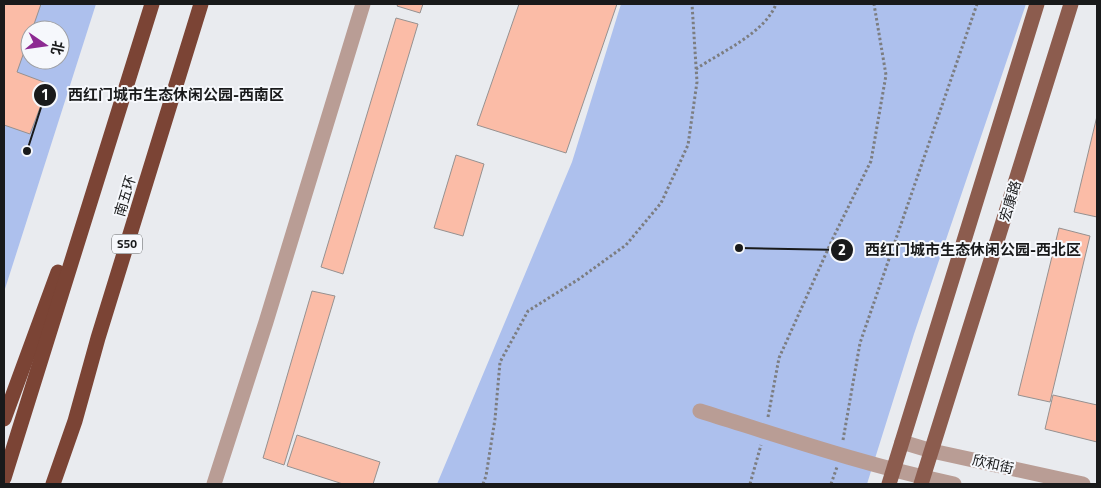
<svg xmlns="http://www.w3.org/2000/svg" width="1101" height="488" font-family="'Titillium Web','Noto Sans SC',sans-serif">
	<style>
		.green { fill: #adc0ed; fill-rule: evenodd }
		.building { fill: #fbbca7; stroke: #969190 }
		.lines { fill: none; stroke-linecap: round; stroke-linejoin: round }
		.path { stroke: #7c7d80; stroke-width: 3; stroke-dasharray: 2.5 2.5; stroke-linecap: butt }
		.minor { stroke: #b99d95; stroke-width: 15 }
		.major { stroke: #8c5c4e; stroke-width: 15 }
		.highway { stroke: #7b4435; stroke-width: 15 }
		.labels { text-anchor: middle; stroke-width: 4; stroke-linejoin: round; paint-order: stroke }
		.shield { fill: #f6f8fc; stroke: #5b5d5e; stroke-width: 1 }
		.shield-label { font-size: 12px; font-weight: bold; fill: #191a1b }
		.street-label { font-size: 14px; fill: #191a1b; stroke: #f6f8fc }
		.leader { fill: none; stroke: #191a1b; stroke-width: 2 }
		.callout-dot { fill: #191a1b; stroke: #f6f8fc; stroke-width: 2 }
		.mark-label { font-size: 15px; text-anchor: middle; font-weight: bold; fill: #fff }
		.callout-label { font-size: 15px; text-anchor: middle; font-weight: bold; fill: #191a1b; stroke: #f6f8fc; stroke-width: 4; stroke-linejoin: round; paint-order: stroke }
	</style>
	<rect width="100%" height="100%" fill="#e9ebef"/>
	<g class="green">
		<path d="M4,4H96L4,292ZM30,30H60V60H30Z"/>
		<path d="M621,4H1026L914,334L867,484H437L572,162Z"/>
	</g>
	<g class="building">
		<path d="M4,4H41L32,30H30V35L17,72L49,84L30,134L4,125Z"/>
		<path d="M398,4H423L420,13L397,6Z"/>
		<path d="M519,4H617L566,153L477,125Z"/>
		<path d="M396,18L418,24L343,274L321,267Z"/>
		<path d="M1097,116V217L1074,212Z"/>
		<path d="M456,155L484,164L463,236L434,228Z"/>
		<path d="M1059,228L1090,236L1050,402L1018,395Z"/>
		<path d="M312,291L335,296L284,465L263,458Z"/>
		<path d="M1053,395L1097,405V442L1045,429Z"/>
		<path d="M297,435L380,462L373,484H343L287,466Z"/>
	</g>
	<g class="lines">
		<g class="path">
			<path d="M696,69C721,52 765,33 776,4"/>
			<path d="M768,417L779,358L833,238L871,161L886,75L874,4"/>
			<path d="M843,440L860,343L977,4"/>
			<path d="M483,484L486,476L495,419L500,362L528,311L579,279L626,245L661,203L688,145L697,82L692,4"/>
			<path d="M750,484L761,445"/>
			<path d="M831,484L837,467"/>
		</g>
		<g class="minor">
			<path d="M700,411C783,437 868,466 954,484"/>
			<path d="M902,442L932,451L1083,484"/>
			<path d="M214,484L266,322L363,4"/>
		</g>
		<g class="major">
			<path d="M889,484L1037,4"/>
			<path d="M921,484L1071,4"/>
		</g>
		<g class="highway">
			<path d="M4,419L58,272"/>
			<path d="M4,478L152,4"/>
			<path d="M53,484L75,421L98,338L201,4"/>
		</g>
	</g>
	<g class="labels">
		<rect class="shield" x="112" y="234.5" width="30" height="19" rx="4"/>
		<g class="shield-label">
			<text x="127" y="248">S50</text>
		</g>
		<g class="street-label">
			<text transform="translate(125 196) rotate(-73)" y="5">南五环</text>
			<text transform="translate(1010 201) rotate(-73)" y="5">宏康路</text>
			<text transform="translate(993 464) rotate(13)" y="5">欣和街</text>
		</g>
	</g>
	<path class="leader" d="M27 151L45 95M739 248L842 250"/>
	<g class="callout-dot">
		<circle cx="27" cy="151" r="5"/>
		<circle cx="739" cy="248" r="5"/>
		<circle cx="45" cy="95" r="12"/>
		<circle cx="842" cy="250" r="12"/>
	</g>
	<g class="mark-label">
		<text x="45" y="100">1</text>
		<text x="842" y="255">2</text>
	</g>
	<g class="callout-label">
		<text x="176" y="100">西红门城市生态休闲公园-西南区</text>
		<text x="973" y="255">西红门城市生态休闲公园-西北区</text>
	</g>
	<rect width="1101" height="488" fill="none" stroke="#191a1b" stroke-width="10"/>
	<g transform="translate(45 45) rotate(103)"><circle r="24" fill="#f6f8fc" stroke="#9e9fa2"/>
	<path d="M0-4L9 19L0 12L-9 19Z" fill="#8d2a92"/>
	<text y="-8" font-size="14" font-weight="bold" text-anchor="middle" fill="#191a1b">北</text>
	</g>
</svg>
